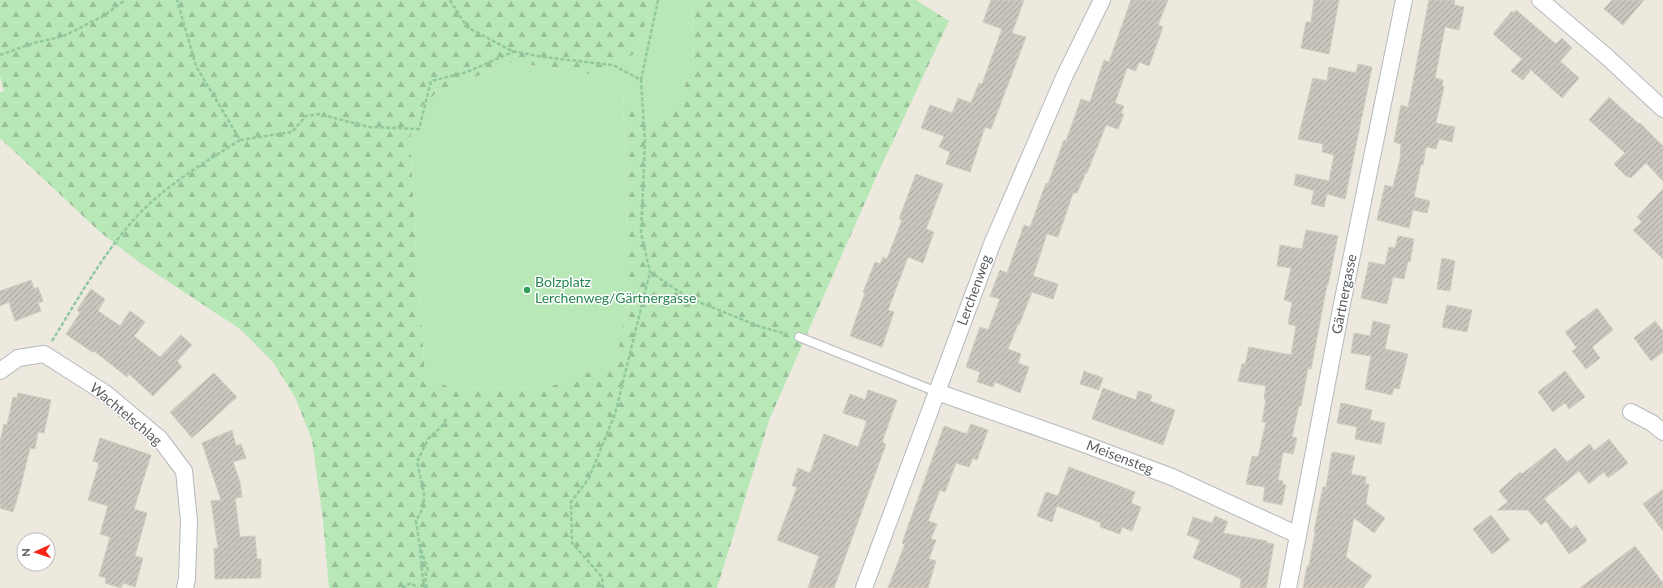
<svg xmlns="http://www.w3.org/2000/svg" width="1663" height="588" font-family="Lato,sans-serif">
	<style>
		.grass { fill: #b9e8b8 }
		.forest { fill: url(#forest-firs) }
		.building { fill: url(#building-hatch); stroke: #d2cbbd }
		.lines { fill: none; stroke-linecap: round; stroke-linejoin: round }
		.service-casing { stroke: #b5b8be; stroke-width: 10 }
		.minor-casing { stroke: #b5b8be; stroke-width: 18 }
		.path { stroke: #91c99f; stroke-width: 2.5; stroke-dasharray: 4 2; stroke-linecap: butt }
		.service { stroke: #fff; stroke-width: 8 }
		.minor { stroke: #fff; stroke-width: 16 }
		.leisure-dot { fill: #2e9e5b; stroke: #fff; stroke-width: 1.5 }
		.labels { text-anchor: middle; stroke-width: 3; stroke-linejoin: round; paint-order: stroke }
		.leisure-label { font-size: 14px; fill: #27864d; stroke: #fff; text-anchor: start }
		.street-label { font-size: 14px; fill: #585d62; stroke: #fff }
	</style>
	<defs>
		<pattern id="forest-firs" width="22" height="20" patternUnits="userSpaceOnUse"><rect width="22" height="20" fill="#b9e8b8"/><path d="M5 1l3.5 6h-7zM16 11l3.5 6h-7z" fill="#99bf99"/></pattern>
		<pattern id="building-hatch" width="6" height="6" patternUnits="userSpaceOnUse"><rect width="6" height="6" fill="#cac6be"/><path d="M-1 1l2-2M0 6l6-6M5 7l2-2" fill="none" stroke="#a7a49e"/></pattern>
	</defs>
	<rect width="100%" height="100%" fill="#ede9df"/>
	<path class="grass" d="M650,0H694L692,8L694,60L680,100L649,122L623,91L627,228V306L616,363L547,388L452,389L425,374L415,235L410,139L416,112L438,91L513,62L595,75L636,53L649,11Z"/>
	<path class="forest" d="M0,0H650L649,11L636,53L595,75L513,62L438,91L416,112L410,139L415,235L425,374L452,389L547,388L616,362L627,306V228L623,90L649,122L680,100L694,60L692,8L694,0H916L949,21L878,173L770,418L717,588H329L323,520L312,440L295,397L273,362L240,329L140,263L100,232L0,138V92L4,91L0,76Z"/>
	<g class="building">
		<path d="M991,0H1024L1012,33L1026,37L991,129L985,127L970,172L946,164L950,152L939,147L944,136L921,128L930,105L952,113L958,98L971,103L979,83L982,84L1002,29L983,22Z"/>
		<path d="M1131,0H1168L1158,25L1163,27L1149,66L1139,62L1136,71L1127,68L1115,103L1124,106L1121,113L1124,114L1118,129L1106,125L1087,173L1086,172L1077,193H1073L1058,237L1047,234L1033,276L1058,284L1053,299L1032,292L1019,325L1018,324L1008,349L1021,354L1018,363L1029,367L1020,393L995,382L993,387L977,382L980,372L966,367L980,327L988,330L1000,299L990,296L1000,270L1007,273L1024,225L1030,227L1046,183L1048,184L1064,140L1066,141L1081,99L1090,102L1104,60L1109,62Z"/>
		<path d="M1314,0H1339L1329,54L1301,48L1306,22H1311Z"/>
		<path d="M1429,0H1455L1454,5L1464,7L1459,30L1445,27L1435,78L1443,80L1442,86L1444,87L1436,123L1455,127L1452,142L1439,139L1436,149L1426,147L1423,165L1421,164L1414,197L1430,201L1427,213L1413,210L1409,228L1377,220L1385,185L1393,187L1400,159L1401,144L1394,142L1401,105L1408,107Z"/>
		<path d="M1612,0H1644L1623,25L1604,9Z"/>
		<path d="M1516,10L1556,44L1562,38L1572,48L1560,61L1579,78L1562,98L1531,70L1523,80L1511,71L1522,59L1493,34L1512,11L1514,13Z"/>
		<path d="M1358,64L1372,67L1345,199L1327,194L1324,207L1311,204L1314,191L1322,193L1294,185L1296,174L1329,181L1334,155L1322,152L1323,144L1298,139L1313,78L1327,81L1329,67L1356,73Z"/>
		<path d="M1609,97L1639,124L1640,123L1663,146V181L1646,163L1631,178L1628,176L1627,177L1614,164L1625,153L1589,120Z"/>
		<path d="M916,174L943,184L926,229L934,232L923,263L908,257L888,310L894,312L882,347L850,336L865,293L863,292L875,262L880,264L883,257L887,259L902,220L899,219Z"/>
		<path d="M1663,189V259L1633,230L1642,222L1637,217Z"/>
		<path d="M1306,230L1338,236L1328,285H1327L1311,369L1308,368L1301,406L1299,405L1292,437L1297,438L1293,454L1283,452L1278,480L1283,481L1282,484L1286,485L1282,505L1263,501L1265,487L1246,484L1252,456L1258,457L1266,422H1262L1266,399H1264L1266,386L1238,381L1242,364H1245L1249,347L1291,355L1296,326L1288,324L1292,302L1284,300L1291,268L1277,266L1280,245L1302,249Z"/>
		<path d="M1398,236L1414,239L1410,262L1408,261L1404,279L1393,277L1387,304L1361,298L1369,262L1385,265L1389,247L1395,248Z"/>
		<path d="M1442,258L1455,261L1450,291L1437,289Z"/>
		<path d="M31,280L34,289L38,287L43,301L38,303L41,311L15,321L9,302L0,306V291Z"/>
		<path d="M91,289L105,299L98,311L120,326L130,311L145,322L134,336L160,357L181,335L192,345L177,361L182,367L153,396L129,374L127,377L94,351L92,352L66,334L80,313L77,310Z"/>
		<path d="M1447,305L1472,310L1467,332L1442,327Z"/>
		<path d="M1597,308L1613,330L1592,347L1600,358L1586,369L1572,351L1577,348L1565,332Z"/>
		<path d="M1373,321L1390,325L1385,349L1408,354L1399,389L1394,388L1392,395L1365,389L1371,356L1351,353L1354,333L1370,336Z"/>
		<path d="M1655,321L1663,331V352L1651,361L1634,338Z"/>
		<path d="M1084,371L1103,378L1099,390L1080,384Z"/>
		<path d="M1565,371L1585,397L1569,409L1565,403L1553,412L1538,392Z"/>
		<path d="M214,373L237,397L192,438L170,412Z"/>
		<path d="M1103,388L1136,400L1138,391L1152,395L1150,401L1175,410L1163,445L1092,419Z"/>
		<path d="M868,390L897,400L882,442L886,444L834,588H808L819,556L777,540L797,487L792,486L798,468L810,473L824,434L858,447L867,421L843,413L850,394L865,400Z"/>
		<path d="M18,393L51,400L44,433L38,432L35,449L30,448L20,489L13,512L0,508V442L4,424L7,425L13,397L17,398Z"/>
		<path d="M1341,403L1372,410L1370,420L1385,423L1381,444L1355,439L1357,427L1337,423Z"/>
		<path d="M971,424L988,430L977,460L973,458L969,467L956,463L945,492L940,490L928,521L937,524L931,539L936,540L929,559L936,561L928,588H888L905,544L902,543L944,426L967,434Z"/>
		<path d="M232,430L236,446L241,444L246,458L233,462L240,482L242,497L235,498L240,537L255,536L257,559H261V578L215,579L214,548H218L211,501L221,500L202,443Z"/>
		<path d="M100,438L151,455L134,509L147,513L135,556L143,558L135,587L123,583L121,588L105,583L106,578L99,576L110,537L100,534L108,506L88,500L99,463L93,461Z"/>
		<path d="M1609,439L1628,463L1608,478L1604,472L1589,484L1579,471L1544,499L1571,529L1576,525L1587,541L1569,554L1546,521L1541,525L1528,510H1497L1508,502L1499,491L1520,472L1522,474L1555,448L1567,462L1590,444L1594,451Z"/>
		<path d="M1332,452L1355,456L1351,474L1366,477L1365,484H1369L1366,504L1385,518L1374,533L1354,518L1346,557L1372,576L1363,588H1303L1307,566H1309L1315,532L1314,531L1323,487H1326Z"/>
		<path d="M1069,467L1135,492L1131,503L1141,507L1132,531L1122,527L1120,534L1100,527L1101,523L1057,506L1052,522L1037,516L1046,492L1058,496Z"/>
		<path d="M1663,489V531L1643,504Z"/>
		<path d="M1491,515L1510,540L1492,554L1473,529Z"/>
		<path d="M1215,516L1228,522L1223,533L1267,541V543L1274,544L1266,588H1240L1241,579L1193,558L1200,540L1187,535L1193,517L1212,523Z"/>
		<path d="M1635,546L1663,583V588H1580Z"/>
	</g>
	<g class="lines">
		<defs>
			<path id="service" d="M799,337L937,392"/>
			<g id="minor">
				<path d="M1540,0L1606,56L1663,109"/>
				<path d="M0,371L18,358L44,354L105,393L160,439L184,471L189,521L187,579L185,588"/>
				<path d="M937,392L1076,441L1172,477L1298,535"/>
				<path d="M1631,412L1652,423L1663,432"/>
				<path d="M864,588L992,244L1065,75L1102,0"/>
				<path d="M1288,588L1341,309L1404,0"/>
			</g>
		</defs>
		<use href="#service" class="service-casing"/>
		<use href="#minor" class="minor-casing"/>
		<g class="path">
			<path d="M450,0L467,27L512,51L543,57L613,65L641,80L645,141L641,233L650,272"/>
			<path d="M0,55L34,43L64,36L105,15L125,0"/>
			<path d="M641,80L658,0"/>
			<path d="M240,140L292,132L306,116L319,114L369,127L419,129L431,81L467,72L515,51"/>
			<path d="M52,341C78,299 105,250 139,214C168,184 204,163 240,140L196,66L177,0"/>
			<path d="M420,549L423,580L428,588"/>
			<path d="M402,588L411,583L418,588"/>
			<path d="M425,588L426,573L428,570L420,547L416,521L424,506V493L417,462L428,439L441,427L447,418"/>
			<path d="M603,588L602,577L572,543L571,502L589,478L615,414L650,272L689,298L761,327L787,334"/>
		</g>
		<use href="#service" class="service"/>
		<use href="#minor" class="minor"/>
	</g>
	<circle class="leisure-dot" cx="527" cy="290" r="4"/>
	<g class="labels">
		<g class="leisure-label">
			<text x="535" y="287">Bolzplatz<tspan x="535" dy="16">Lerchenweg/Gärtnergasse</tspan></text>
		</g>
		<g class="street-label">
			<text transform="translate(974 290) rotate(-70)" y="5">Lerchenweg</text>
			<text transform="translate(1344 294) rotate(-79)" y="5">Gärtnergasse</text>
			<text transform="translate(126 414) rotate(40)" y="5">Wachtelschlag</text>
			<text transform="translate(1120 457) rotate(21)" y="5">Meisensteg</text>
		</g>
	</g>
	<g transform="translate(36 552) rotate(267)"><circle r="19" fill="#ffffff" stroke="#bcbec0"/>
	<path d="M0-3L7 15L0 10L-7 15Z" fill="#fa2318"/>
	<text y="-6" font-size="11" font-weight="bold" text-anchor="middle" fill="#585d62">N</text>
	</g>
</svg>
